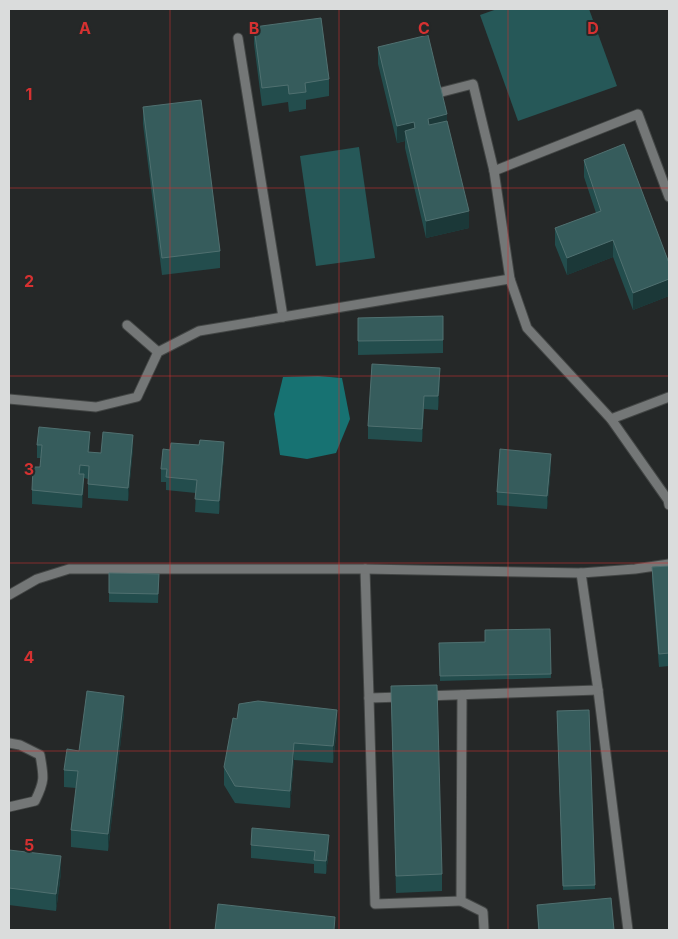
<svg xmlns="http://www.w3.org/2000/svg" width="678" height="939" font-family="Inter,sans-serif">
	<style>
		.green { fill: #265858 }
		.water { fill: #177272 }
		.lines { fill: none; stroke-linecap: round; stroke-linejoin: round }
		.lane-casing { stroke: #434645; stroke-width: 11 }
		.lane { stroke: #747777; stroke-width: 9 }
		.wall { fill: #234d4d }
		.shaded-wall { fill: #1b3838 }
		.building { fill: #365c5c; stroke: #507070 }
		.grid { fill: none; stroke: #d63131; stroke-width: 1; stroke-opacity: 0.55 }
		.grid-label { font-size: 16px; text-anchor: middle; font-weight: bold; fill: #d63131; stroke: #252828; stroke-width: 4; stroke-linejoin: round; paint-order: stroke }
	</style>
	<rect width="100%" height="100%" fill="#252828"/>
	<g class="green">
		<path d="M497,9H589L617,86L518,121L480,15Z"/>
		<path d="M359,147L375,258L316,266L300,156Z"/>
	</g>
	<path class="water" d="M318,376L342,378L350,419L336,453L307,459L280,455L274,414L283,377Z"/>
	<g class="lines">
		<defs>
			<g id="lane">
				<path d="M238,38L283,317"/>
				<path d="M438,93L473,84L494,171"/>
				<path d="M669,197L638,114L494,171L510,279L527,328L611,419L668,500L669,505"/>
				<path d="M127,325L158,352"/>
				<path d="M9,399L96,407L137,397L158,352L199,331L510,279"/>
				<path d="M611,419L669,397"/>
				<path d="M365,569L369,698L402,697"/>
				<path d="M581,573L598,690L628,930"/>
				<path d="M9,595L37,579L69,569H365L581,573L635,569L669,564"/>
				<path d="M462,695L461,901L483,912L484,930"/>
				<path d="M425,696L598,690"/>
				<path d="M369,698L375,904L461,901"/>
				<path d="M9,743L20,745L40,755C44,777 45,781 35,801L9,807"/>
			</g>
		</defs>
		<use href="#lane" class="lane-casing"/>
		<use href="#lane" class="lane"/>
	</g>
	<g class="wall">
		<path d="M254,27L329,79V96L306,100V109L289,112L288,102L262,106L254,44Z"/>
		<path d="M378,47L447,121L469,228L426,238L405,148V141L397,143L378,64Z"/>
		<path d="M143,107L220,251V268L162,275L143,124Z"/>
		<path d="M584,160L669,263V296L633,310L613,257L567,275L555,245V228L596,213L584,177Z"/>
		<path d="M443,316V353L358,355V318Z"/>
		<path d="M440,381L438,410L424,409L422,442L368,439V426Z"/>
		<path d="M37,445H90L89,452L101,453L133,448L128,501L88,498V479L84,478L82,508L32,504V490L40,467L41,458H37Z"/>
		<path d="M224,455L219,514L195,512L196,493L166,490V482H161V469Z"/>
		<path d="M551,467L547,509L497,505V492Z"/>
		<path d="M669,566V666L659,667L652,581V567Z"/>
		<path d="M159,574L158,603L109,602V593Z"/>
		<path d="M550,629L551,678L440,681L439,643L485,642Z"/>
		<path d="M391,686L442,874V891L396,893Z"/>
		<path d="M589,710L595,889L563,890L557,711Z"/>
		<path d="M124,713L108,851L71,847V830L76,788L64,787V770L79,751Z"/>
		<path d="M337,727L333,763L294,760L290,808L235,803L224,785V767Z"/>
		<path d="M251,845L329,849L326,874L314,873V864L251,858Z"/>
		<path d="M9,850L61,873L56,911L9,905Z"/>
		<path d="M537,905L614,930H538Z"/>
	</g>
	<g class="shaded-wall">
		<path d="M447,114V132L428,136V119Z"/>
		<path d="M414,122V139L405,131V141L397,143V126Z"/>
		<path d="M469,211V228L426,238V221Z"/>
		<path d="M613,240V257L567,275V258Z"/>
		<path d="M669,279V296L633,310V293Z"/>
		<path d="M440,368V381L438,410V396Z"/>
		<path d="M424,396V409L422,442V429Z"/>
		<path d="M90,432V445L88,465V452Z"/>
		<path d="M133,435V448L128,501V488Z"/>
		<path d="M224,442V455L219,514V501Z"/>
		<path d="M551,454V467L547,509V496Z"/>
		<path d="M84,474V488L82,508V495Z"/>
		<path d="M124,696V713L108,851V834Z"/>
		<path d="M337,710V727L333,763V746Z"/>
		<path d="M294,743V760L290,808V791Z"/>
		<path d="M329,835V849L326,874V861Z"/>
		<path d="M61,856V873L56,911V894Z"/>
	</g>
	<g class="building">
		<path d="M321,18L329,79L305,83L306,92L289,94L288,85L262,88L254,27Z"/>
		<path d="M428,35L447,114L428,119L429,125L447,121L469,211L426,221L405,131L415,128L414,122L397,126L378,47Z"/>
		<path d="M201,100L220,251L162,258L143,107Z"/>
		<path d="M624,144L669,263V279L633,293L613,240L567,258L555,228L601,211L584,160Z"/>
		<path d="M443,316V340L358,341V318Z"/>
		<path d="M372,364L440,368L438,396H424L422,429L368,426Z"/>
		<path d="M39,427L90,432L88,452L101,453L103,432L133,435L128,488L88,484L89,466L80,465L79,474H84L82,495L32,490L33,467H40L42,445H37Z"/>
		<path d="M200,440L224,442L219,501L195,499L197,480L166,477L167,469H161L163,449L170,450L171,443L199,445Z"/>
		<path d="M500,449L551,454L547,496L497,492Z"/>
		<path d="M669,566V653L659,654L652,567Z"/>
		<path d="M109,573L159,574L158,594L109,593Z"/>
		<path d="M550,629L551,674L440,676L439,643L485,642V630Z"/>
		<path d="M437,685L442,874L396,876L391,686Z"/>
		<path d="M87,691L124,696L108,834L71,830L78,771L64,770L67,749L79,751Z"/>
		<path d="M258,701L337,710L333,746L294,743L290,791L235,786L224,767L233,718L237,719L239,704Z"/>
		<path d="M589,710L595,885L563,886L557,711Z"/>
		<path d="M252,828L329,835L326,861L314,860L315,851L251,845Z"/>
		<path d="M9,850L61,856L56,894L9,888Z"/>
		<path d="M611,898L614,930H539L537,905Z"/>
		<path d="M218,904L335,917L334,930H215Z"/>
	</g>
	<path class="grid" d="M170,9V930M339,9V930M508,9V930M9,188H669M9,376H669M9,563H669M9,751H669"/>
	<g class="grid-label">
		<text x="85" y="34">A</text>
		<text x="254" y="34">B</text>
		<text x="424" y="34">C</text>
		<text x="593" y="34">D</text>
		<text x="29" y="100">1</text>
		<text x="29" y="287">2</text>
		<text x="29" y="475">3</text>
		<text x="29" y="663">4</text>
		<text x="29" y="851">5</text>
	</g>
	<rect width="678" height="939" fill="none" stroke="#dadcdc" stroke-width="20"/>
</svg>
